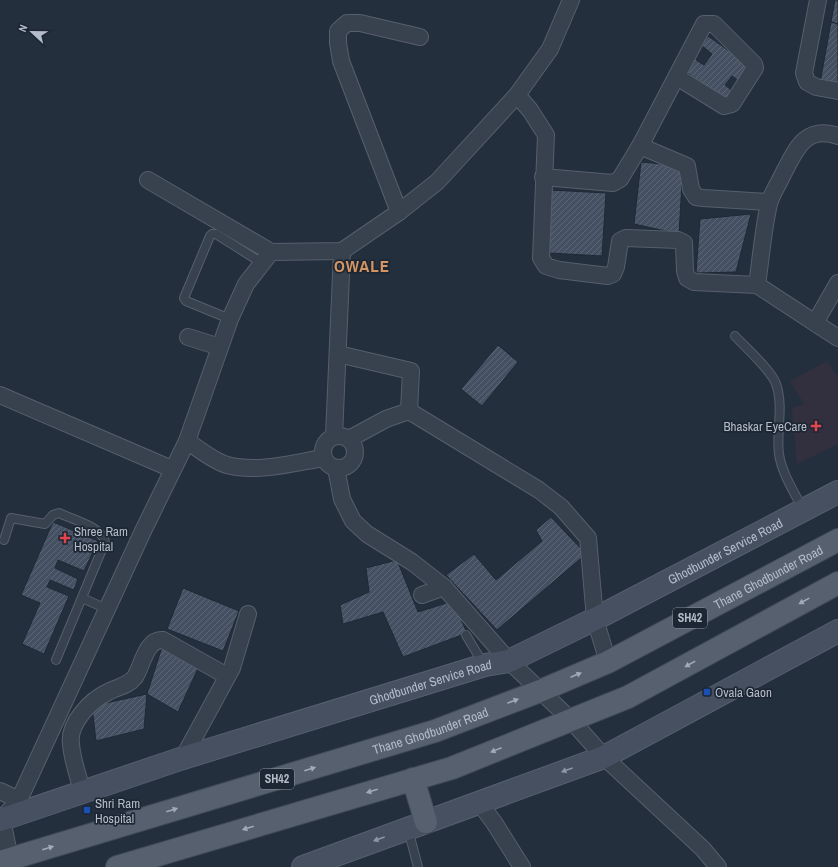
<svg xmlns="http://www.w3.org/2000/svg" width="838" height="867" font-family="'Archivo Narrow',sans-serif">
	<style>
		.medical { fill: #32303f }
		.building { fill: url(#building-hatch); stroke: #1f2835 }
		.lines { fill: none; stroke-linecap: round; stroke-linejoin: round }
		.lane-casing { stroke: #565f6c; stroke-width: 10 }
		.street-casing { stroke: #565f6c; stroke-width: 18 }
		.secondary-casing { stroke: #565f6c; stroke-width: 24 }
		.primary-casing { stroke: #414a57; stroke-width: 24 }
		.lane { stroke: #38414e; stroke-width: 8 }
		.street { stroke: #38414e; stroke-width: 16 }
		.secondary { stroke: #465061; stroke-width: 22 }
		.primary { stroke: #56606e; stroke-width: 22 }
		.oneway { fill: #a1aab7 }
		.oneway2 { fill: #8e96a5 }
		.health-dot { fill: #e0444e; stroke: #1d2633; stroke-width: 1.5 }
		.transit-dot { fill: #1a4fb4; stroke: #1d2633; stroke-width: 1.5 }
		.labels { text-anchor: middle; stroke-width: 3.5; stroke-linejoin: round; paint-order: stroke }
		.shield { fill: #1d2633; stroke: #878f9c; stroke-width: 1 }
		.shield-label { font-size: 12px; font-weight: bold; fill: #b4bcc9 }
		.poi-label { font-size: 13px; fill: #b4bcc9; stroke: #1d2633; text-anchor: start }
		.street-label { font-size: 13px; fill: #b4bcc9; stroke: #1d2633 }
		.district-label { font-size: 17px; font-weight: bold; letter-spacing: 1px; fill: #d59563; stroke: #1d2633 }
	</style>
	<defs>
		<pattern id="building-hatch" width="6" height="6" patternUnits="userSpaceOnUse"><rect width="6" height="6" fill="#455162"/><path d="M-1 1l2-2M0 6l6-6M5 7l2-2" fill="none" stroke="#5d6877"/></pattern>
	</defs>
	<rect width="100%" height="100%" fill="#242f3e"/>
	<path class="medical" d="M827,361L838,377V444L797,464L792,408L804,404L790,381Z"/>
	<g class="building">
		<path d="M835,0H838V24L831,22Z"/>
		<path d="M831,22L838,24V86L820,83Z"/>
		<path d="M708,36L753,68L742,83L732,76L725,85L734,92L728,101L685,71L693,58L704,65L712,54L701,45Z"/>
		<path d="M641,162L683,166L679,234L634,224Z"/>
		<path d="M550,190L606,193L602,256L549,253Z"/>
		<path d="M751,214L736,272L696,273L700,219Z"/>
		<path d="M498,345L518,362L482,406L461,389Z"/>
		<path d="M551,517L586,554L497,630L446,575L474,554L496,580L542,541L536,530Z"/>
		<path d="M53,522L98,541L84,571L58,560L55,568L78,579L74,590L50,580L47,587L69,596L44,654L22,644L40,603L21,595Z"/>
		<path d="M397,560L418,612L453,601L467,633L403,657L383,612L343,624L340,605L369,592L366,568Z"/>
		<path d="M183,588L239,611L223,651L167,629Z"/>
		<path d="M162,647L200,664L178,712L147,694Z"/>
		<path d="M147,694L144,729L96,741L92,706Z"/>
	</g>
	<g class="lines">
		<defs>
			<g id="lane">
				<path d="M230,319L186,301L184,298L210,236L212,234H216L262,263"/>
				<path d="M735,336C745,347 772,371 776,384C784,406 776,432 779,454C782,474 795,493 803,510"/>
				<path d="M4,540L11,518L45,524L53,515L59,513C71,519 103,527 105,542L56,660"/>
				<path d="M82,598L107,609"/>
				<path d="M466,635L484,665"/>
				<path d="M408,829L418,867"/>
			</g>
			<g id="street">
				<path d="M818,0L804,73L807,82L816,87L838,91"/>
				<path d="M517,95L530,110L546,135L541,258L546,266L559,270L608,276L613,274L616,267L620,241L626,238L678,240L684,243L685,271L687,278L694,282L757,285C761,258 763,230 769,204C771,195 778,185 782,176C795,152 804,124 838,136"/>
				<path d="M640,146L704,24H714L754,64L755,68L732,104L724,106L677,77"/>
				<path d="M543,177L613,183L620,179L640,146L687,166L691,189L696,197L703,198L769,202"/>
				<path d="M148,180L271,252"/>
				<path d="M399,212L341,61L338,43V31L347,23H360L420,37"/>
				<path d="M757,285L838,338"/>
				<path d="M815,323L838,283"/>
				<path d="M188,337L220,347"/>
				<path d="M338,354L411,371L409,411"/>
				<path d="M0,395L172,469"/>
				<circle cx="339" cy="452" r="16"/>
				<path d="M334,436L342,251"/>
				<path d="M349,439L386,419L409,411L539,490L561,507L588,538L595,619L608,662"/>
				<path d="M187,441C199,449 213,461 227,465C258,473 293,463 323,458"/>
				<path d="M336,468L342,499L353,521L367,534L412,562L444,587L509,661L571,720L604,757L703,849L718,867"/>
				<path d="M422,595L444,587"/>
				<path d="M183,758L232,668L248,614"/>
				<path d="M0,791L19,800"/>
				<path d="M82,792C79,777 72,760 71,744C68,723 91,700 108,692C117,687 128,686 135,677C142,667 146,638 163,640L227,676"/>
				<path d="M479,802L495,824L522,867"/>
				<path d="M10,859L2,819L19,800L143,531L187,441L230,319L246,284L271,252L342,251L399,212L437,182L517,95L550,49L571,0"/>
			</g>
			<g id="secondary">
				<path id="s1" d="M0,820L183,758L485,665L509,661L595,619L838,492"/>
				<path d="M303,867L604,757L838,631"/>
			</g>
			<g id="primary">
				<path d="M413,779L426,822"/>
				<path id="s2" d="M0,862L435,731L540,691L608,662L838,540"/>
				<path d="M117,867L452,768L628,697L838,583"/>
			</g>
		</defs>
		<use href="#lane" class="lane-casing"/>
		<use href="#street" class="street-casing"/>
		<use href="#secondary" class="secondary-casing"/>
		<use href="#primary" class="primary-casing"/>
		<use href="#lane" class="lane"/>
		<use href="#street" class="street"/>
		<use href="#secondary" class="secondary"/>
		<use href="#primary" class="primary"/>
	</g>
	<defs><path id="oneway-solid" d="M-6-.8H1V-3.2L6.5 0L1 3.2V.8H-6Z"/></defs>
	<g class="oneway">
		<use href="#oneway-solid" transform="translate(804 601) rotate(151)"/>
		<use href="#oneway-solid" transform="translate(690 664) rotate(151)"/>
		<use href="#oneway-solid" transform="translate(576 675) rotate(-23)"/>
		<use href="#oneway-solid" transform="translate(513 701) rotate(-21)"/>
		<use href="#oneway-solid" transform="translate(496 750) rotate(158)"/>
		<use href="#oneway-solid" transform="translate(310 769) rotate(-17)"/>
		<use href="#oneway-solid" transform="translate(372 791) rotate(163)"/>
		<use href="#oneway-solid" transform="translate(172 810) rotate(-17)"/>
		<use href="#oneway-solid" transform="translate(248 828) rotate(163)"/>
		<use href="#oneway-solid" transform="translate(48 848) rotate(-17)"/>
	</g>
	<g class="oneway2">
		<use href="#oneway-solid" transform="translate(567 770) rotate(160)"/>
		<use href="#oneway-solid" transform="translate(379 839) rotate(160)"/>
	</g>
	<g class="health-dot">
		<path d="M814 420h4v4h4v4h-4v4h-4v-4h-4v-4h4z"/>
		<path d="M63 532h4v4h4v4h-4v4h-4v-4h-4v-4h4z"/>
	</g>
	<g class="transit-dot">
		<rect x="703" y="688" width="8" height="8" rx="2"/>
		<rect x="83" y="806" width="8" height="8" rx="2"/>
	</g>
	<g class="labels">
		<g class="shield">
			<rect x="673" y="608" width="34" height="20" rx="3"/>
			<rect x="260" y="769" width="34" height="20" rx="3"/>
		</g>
		<g class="shield-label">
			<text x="690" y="622">SH42</text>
			<text x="277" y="783">SH42</text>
		</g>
		<g class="poi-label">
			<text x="807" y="431" text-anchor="end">Bhaskar EyeCare</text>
			<text x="74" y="536">Shree Ram<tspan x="74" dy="15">Hospital</tspan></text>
			<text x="715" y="697">Ovala Gaon</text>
			<text x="95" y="808">Shri Ram<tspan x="95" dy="15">Hospital</tspan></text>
		</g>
		<g class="street-label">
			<text dy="5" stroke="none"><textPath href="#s1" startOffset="776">Ghodbunder Service Road</textPath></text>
			<text dy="5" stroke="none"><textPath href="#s2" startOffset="822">Thane Ghodbunder Road</textPath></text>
			<text dy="5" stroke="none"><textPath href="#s1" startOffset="452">Ghodbunder Service Road</textPath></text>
			<text dy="5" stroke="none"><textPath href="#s2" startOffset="450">Thane Ghodbunder Road</textPath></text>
		</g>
		<g class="district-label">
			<text x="362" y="272">OWALE</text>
		</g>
	</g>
	<g transform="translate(32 32) rotate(292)" stroke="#1d2633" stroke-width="3" paint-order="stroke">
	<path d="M0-3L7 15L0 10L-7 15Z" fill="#b4bcc9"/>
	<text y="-6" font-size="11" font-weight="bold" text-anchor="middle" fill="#b4bcc9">N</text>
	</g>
</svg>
